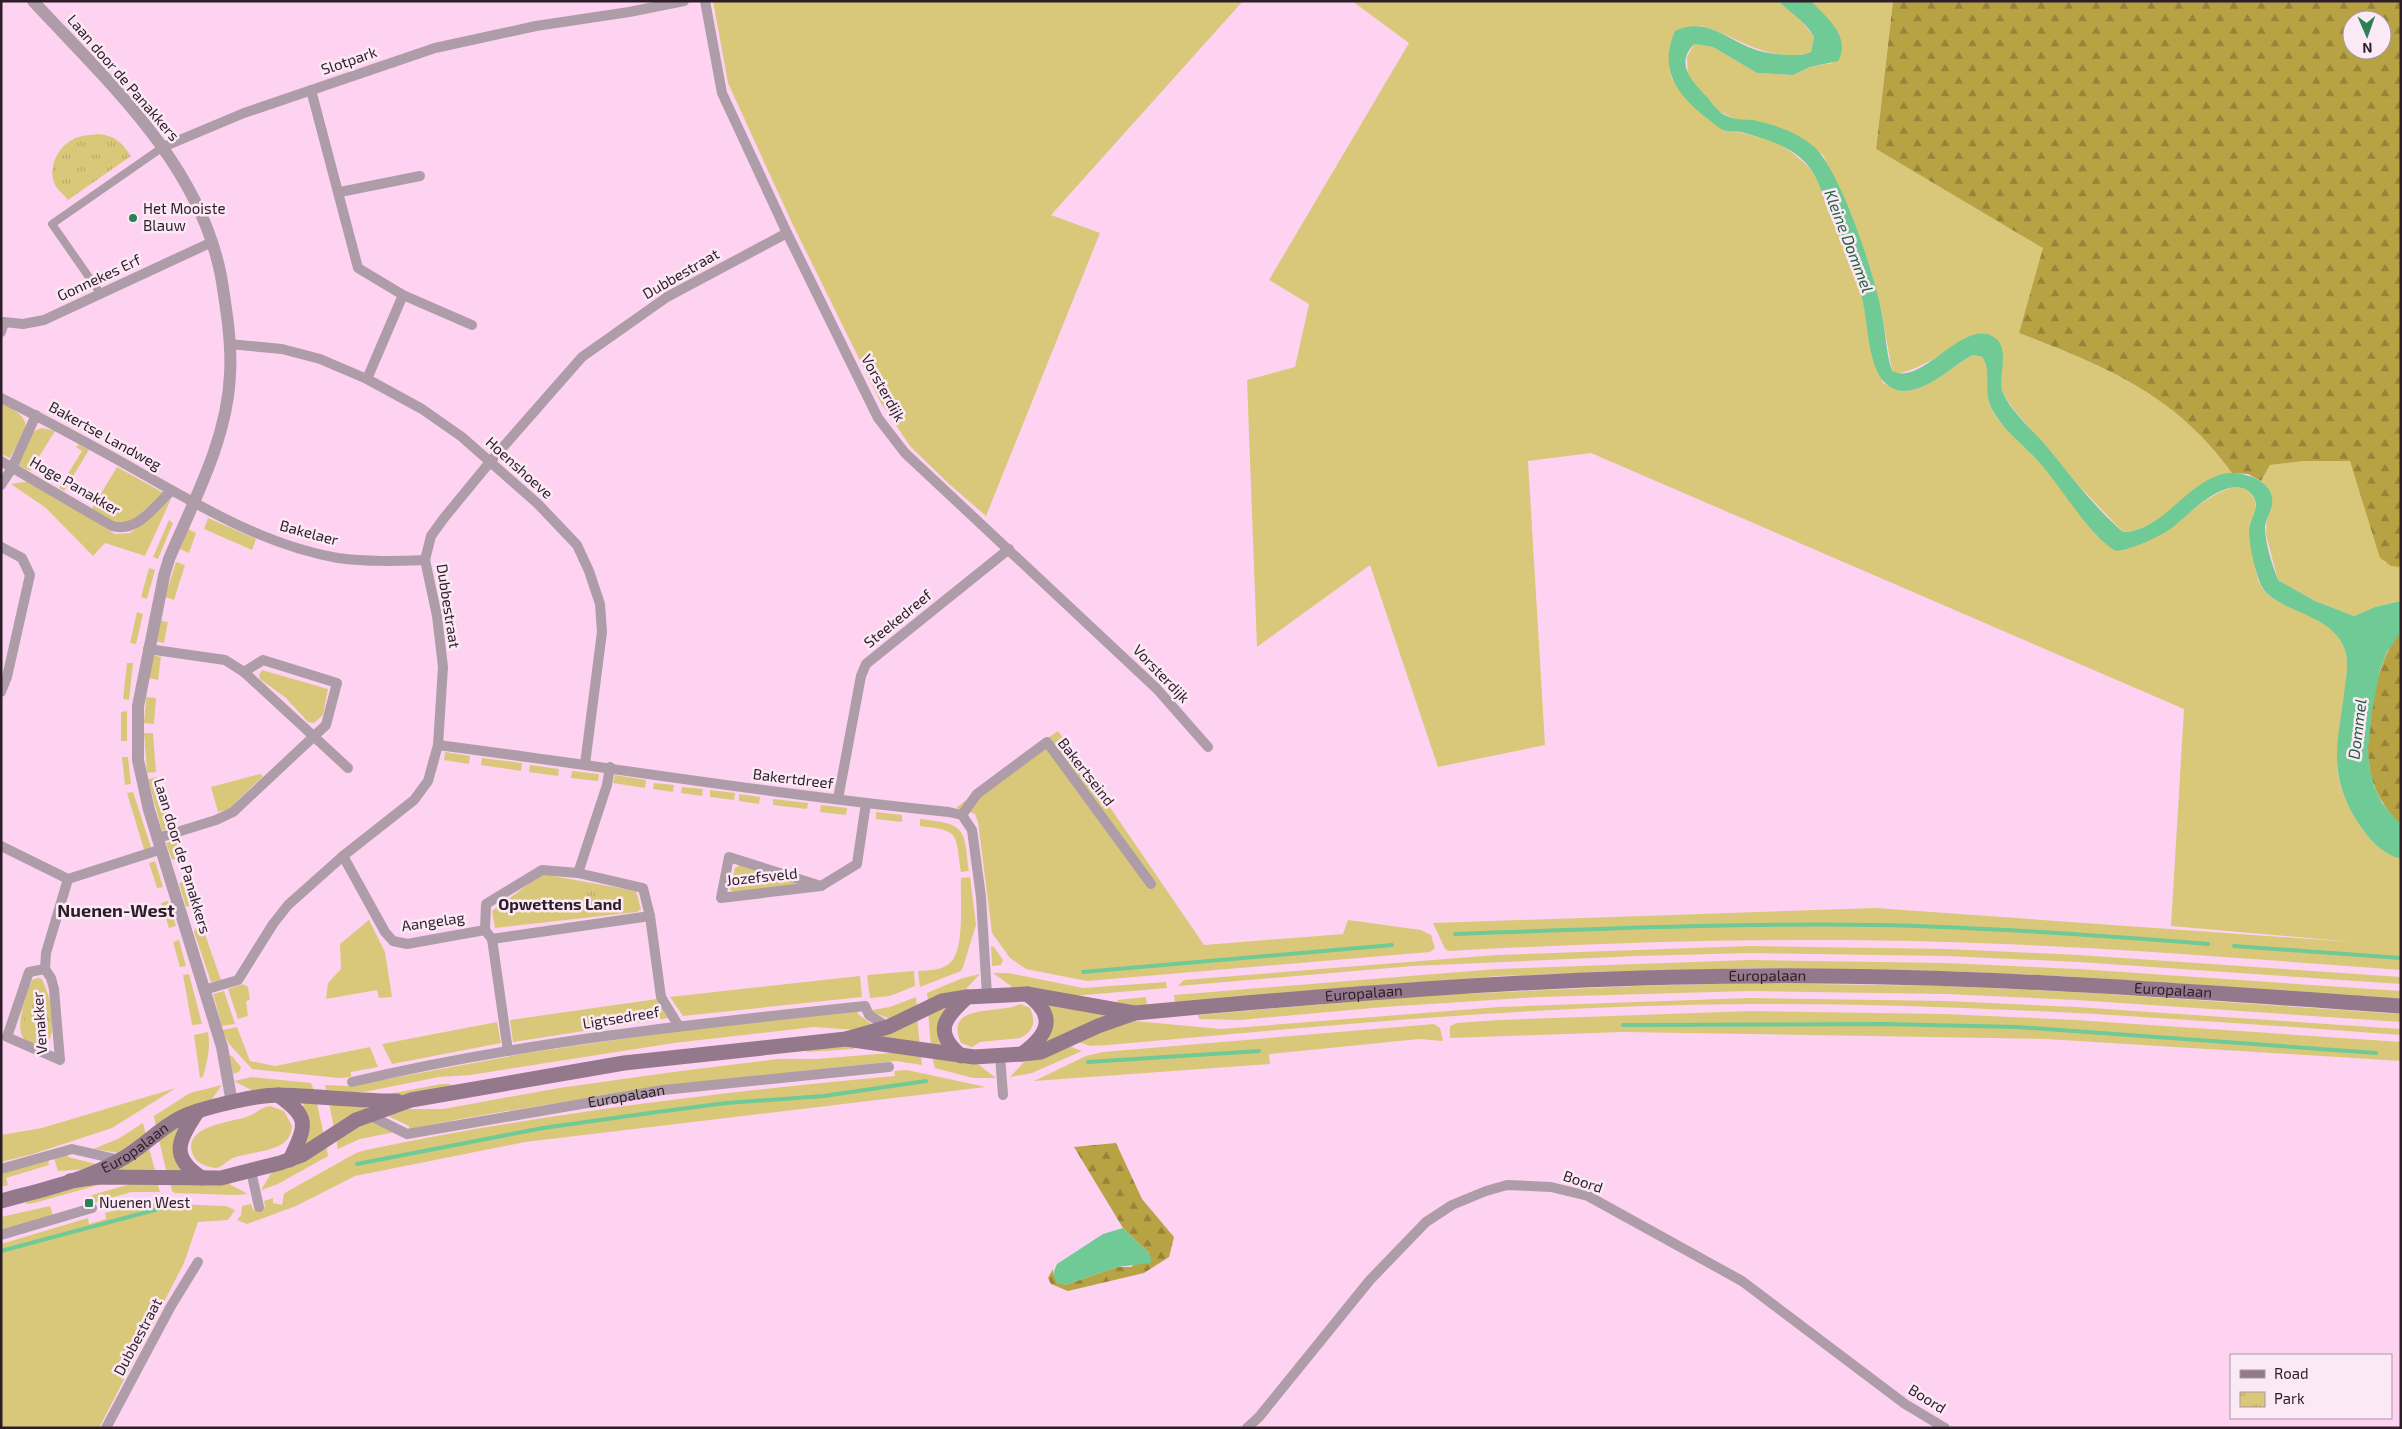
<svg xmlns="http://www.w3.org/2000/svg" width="2402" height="1429" font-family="'Exo 2',sans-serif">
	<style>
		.grass { fill: #dac87a }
		.forest { fill: url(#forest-firs); fill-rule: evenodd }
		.park { fill: url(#park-tufts) }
		.water { fill: #6fca95 }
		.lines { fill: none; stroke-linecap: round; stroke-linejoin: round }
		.stream { stroke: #6fca95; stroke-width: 4 }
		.pedestrian { stroke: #ae9ca9; stroke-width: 8 }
		.minor { stroke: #ae9ca9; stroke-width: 10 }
		.tertiary { stroke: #ae9ca9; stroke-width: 12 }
		.secondary { stroke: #94798d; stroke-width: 15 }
		.poi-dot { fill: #2b8154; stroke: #fbe9f5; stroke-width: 2 }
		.labels { text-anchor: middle; stroke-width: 5; stroke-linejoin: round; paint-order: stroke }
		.street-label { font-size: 15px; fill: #2d1d28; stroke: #fbe9f5 }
		.poi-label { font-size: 15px; fill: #2d1d28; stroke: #fbe9f5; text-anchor: start }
		.water-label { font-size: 16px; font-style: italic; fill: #1f613f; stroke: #fbe9f5 }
		.neighbourhood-label { font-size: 16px; font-weight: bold; fill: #2d1d28; stroke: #fbe9f5 }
		.quarter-label { font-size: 18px; font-weight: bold; fill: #2d1d28; stroke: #fbe9f5 }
	</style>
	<defs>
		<pattern id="forest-firs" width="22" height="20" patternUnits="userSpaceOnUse" patternTransform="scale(1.25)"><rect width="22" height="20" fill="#b8a344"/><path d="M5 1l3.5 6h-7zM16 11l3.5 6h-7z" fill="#968439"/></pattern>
		<pattern id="park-tufts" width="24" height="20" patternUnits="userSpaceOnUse" patternTransform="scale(1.25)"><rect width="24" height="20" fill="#dac87a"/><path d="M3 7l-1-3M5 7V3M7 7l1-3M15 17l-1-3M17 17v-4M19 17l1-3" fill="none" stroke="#bbab6a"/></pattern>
	</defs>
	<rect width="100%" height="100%" fill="#fed3f2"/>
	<g class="grass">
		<path d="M713,1H1243L1051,215L1100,233L986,516L948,483L910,446L881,403L792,223L728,83Z"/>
		<path d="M1352,1H1778L1796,14L1814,37L1811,52C1804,55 1799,55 1792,55C1753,55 1734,34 1700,26L1669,68L1672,79L1685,97L1725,131L1739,132L1776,142L1794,154L1810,168L1823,190L1829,210L1854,266L1863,300L1869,337L1883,383C1887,385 1892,389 1897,390C1920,397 1953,365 1973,355L1982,357C1993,372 1981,390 1993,412C2004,430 2023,444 2038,460C2058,481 2075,506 2092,530L2160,535C2177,525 2230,471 2249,492C2254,497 2256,502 2256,509C2255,515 2250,520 2249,526C2249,536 2256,573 2259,582C2271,613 2331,609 2344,647C2349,661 2347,677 2345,692C2338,747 2324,784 2367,830C2377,841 2386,855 2401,859V970C2250,959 2098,946 1947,942C1780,937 1614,942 1449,951L1445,949L1433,923L1875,908L2353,942L2171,926L2184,709L1591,453L1528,461L1545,745L1438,767L1370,565L1257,647L1247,380L1295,367L1309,304L1269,280L1409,43Z"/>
		<path d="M1811,1H1893L1876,149L2044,248L2019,333C2106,367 2175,394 2232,473C2190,477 2166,531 2123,532L2082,489L2015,411L2003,394L2000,381L2002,366L1967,337C1944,352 1924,368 1897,374L1892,371L1882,314L1870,267L1852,216L1823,155L1752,120L1735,119L1718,111L1688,78L1687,57L1694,44L1713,47L1757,73L1793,75L1810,67L1832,63L1826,19Z"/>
		<path d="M1,403C38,421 26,428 10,458L1,454Z"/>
		<path d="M42,428L55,431L30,471L18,465L34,431Z"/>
		<path d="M79,444L89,450L64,491L59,488L82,451L76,447Z"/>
		<path d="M2305,461H2350L2352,463L2384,562L2401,567V601L2375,607L2354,616L2315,601L2278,580L2266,535L2268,488L2261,481L2270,465Z"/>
		<path d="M117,467L164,493L134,520L119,525L91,510Z"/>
		<path d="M31,481L115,534L130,533L171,499L145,556L105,543L93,556L46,508L11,484Z"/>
		<path d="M208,518L256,539L252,550L204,529Z"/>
		<path d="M169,520L173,523L158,559L153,557Z"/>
		<path d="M188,529L196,533L189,553L180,549Z"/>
		<path d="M176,562L185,565L174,600L165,597Z"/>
		<path d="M149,568L155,570L147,599L141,597Z"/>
		<path d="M137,612L143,614L136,644L130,643Z"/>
		<path d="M159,620L168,622L164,643L154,641Z"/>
		<path d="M151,655L161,657L158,680L148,678Z"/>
		<path d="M127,663H133L129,700L123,699Z"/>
		<path d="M262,670L328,689L323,715L314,723L308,722L286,698L260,679L259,675Z"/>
		<path d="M146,697L156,698L154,724L144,723Z"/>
		<path d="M127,711V741H121V712Z"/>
		<path d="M1058,731L1204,945L1343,934L1348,920L1421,930L1431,935L1435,948L1430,952L1087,981L1026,969L1010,958L992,933L978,822L975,814L956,808L1027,752Z"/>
		<path d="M144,733H153L156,772L147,773Z"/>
		<path d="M445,752L470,756L469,764L444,760Z"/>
		<path d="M122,757H128L131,784L125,785Z"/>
		<path d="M482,758L522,763L521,771L481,765Z"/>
		<path d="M530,765L559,769L558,776L529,772Z"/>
		<path d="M572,771L599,774L598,781L571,778Z"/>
		<path d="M260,774L263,776L229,809L218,812L211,787Z"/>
		<path d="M615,775L646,780L645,788L613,783Z"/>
		<path d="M158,777L171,827L162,831L148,779Z"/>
		<path d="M654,783L674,785L673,792L653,789Z"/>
		<path d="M682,787L703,789L702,796L681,793Z"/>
		<path d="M710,790L735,793L734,800L710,797Z"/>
		<path d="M133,792L152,850L145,853L127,793Z"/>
		<path d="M739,794L760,797L759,804L739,801Z"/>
		<path d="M773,799L808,803L807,809L773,805Z"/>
		<path d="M821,805L847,808L846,815L820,812Z"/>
		<path d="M876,812L902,815V822L876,819Z"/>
		<path d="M920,819C966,824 964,828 969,871L961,872C955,833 961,831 920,826Z"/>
		<path d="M176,840L182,857L172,860L166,843Z"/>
		<path d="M155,861L163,887L157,888L149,863Z"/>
		<path d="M740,865L802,884L734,892L730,889L735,868Z"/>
		<path d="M542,874L636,891L641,909L637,912L495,928L492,911Z"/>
		<path d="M970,877L976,925L963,967L961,971L920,987L918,971C929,970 942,971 951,962C965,948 960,899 961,878Z"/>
		<path d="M190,880L197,904L186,907L179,883Z"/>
		<path d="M168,901L176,926L169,928L161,903Z"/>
		<path d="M369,920L385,952L392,997L379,998L377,990L326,999L328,983L341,969L340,944Z"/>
		<path d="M202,926L221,980L211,982L194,932L195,929Z"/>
		<path d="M179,940L186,966L180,967L173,942Z"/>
		<path d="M991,946L994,947L1003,960L1001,965L992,966Z"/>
		<path d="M1750,946L1947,949L2079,955L2401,977V984L2079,962L1947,956L1750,953L1637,956L1413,966L1178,986L1184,980L1496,955Z"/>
		<path d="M1750,960L1947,963L2078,969L2401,991V999L2078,977L1947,971L1750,968L1498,976L1175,1003L1174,995L1497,969Z"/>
		<path d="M914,971L915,986L890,996L870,998L867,975Z"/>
		<path d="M993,973H1008L1083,988L1166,982L1167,988L1073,996L1011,989V986Z"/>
		<path d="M189,974L202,1024L192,1025L183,975Z"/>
		<path d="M980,974L965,990L928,1002L927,993L929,992L963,978Z"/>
		<path d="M860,976L862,997L683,1016L670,997Z"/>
		<path d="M38,978L42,979C50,998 57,1018 50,1039C44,1042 39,1044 32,1043C8,1039 27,993 32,980Z"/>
		<path d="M1750,983L1946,986L2077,992L2401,1014V1022L2076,1000L1946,994L1750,991L1539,997L1384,1007L1240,1020L1199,1019L1198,1015L1415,996L1637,986Z"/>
		<path d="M243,984L248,987L250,1000L246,1001L248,1016L238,1019L228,989Z"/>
		<path d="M224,991L235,1024L222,1026L213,994Z"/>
		<path d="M916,997L917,1008L890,1019L872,1012V1010L890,1007Z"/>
		<path d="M1146,997L1147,1006L1118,1004L1117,1000Z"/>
		<path d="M1750,998L1946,1001L2076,1007L2401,1029V1035C2184,1019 1968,1003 1751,1004C1536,1005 1322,1026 1108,1045L1091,1046L1078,1042L1096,1031L1135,1021L1221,1029L1499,1007Z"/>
		<path d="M657,999L668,1018L513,1042L510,1020Z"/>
		<path d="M1052,1002L1113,1012L1060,1041L1043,1042L1049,1006Z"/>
		<path d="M947,1004L943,1045L931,1048L928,1011Z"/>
		<path d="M1020,1004L1030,1008C1036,1021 1034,1032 1020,1038L980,1042L972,1047L961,1043C943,1002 999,1015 1020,1004Z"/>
		<path d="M858,1011V1014L873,1025L856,1030L814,1027L674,1043L470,1075L439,1077L344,1096L327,1095L325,1085L349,1086L527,1053L711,1026Z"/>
		<path d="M1750,1011L1945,1014L2075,1020L2401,1042V1061L2046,1039L1623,1032L1450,1038V1026L1457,1023L1499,1020Z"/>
		<path d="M917,1017L920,1046L878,1039Z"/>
		<path d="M497,1022L501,1043L392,1064L382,1044Z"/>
		<path d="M1434,1024L1440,1028L1443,1041L1419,1039L1269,1054L1270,1064L1034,1081L1086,1056L1103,1052Z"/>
		<path d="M237,1027L250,1061L275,1066L370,1047L378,1067L351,1072V1077L339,1078L252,1069L229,1044L222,1030Z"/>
		<path d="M208,1032C211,1048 207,1062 203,1077L200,1078L194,1035Z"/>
		<path d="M854,1045V1049L807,1052V1049Z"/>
		<path d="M1069,1046L1082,1051L1032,1073L1010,1077L1025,1061Z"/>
		<path d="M902,1052L921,1054L922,1065L896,1061C733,1078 570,1097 409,1129V1126L388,1116L407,1109H443L559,1088L673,1072L778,1059H816Z"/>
		<path d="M229,1055L232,1056L241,1067L239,1072L233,1074Z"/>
		<path d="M932,1056L978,1063L979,1065L996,1078H973L935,1068Z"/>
		<path d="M907,1070L986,1087L525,1142L355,1176L296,1206L247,1224L237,1220L241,1215L242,1206L251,1204L253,1210L265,1207L264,1201L273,1198V1203L282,1205L284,1194L288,1191L356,1153L366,1150C540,1114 718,1092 895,1076L894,1071Z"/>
		<path d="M252,1077L311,1083L315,1094L253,1091L234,1081Z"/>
		<path d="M441,1084H450L451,1086L400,1096L389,1094Z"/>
		<path d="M222,1085L210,1102L156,1127L154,1116L190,1093Z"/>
		<path d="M176,1088L112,1128L33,1154L1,1162V1135L42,1128Z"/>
		<path d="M305,1102L317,1103L324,1136L304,1145L302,1107Z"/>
		<path d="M329,1103L366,1106L367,1111L334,1128Z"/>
		<path d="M270,1106L284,1111L292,1126C291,1154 252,1150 233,1158C226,1161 223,1167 216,1168C207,1167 197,1164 193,1155C181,1125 231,1123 249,1116C257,1113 261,1107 270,1106Z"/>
		<path d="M370,1119L395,1132L360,1139L338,1149L336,1137Z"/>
		<path d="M143,1123L146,1135L119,1153L93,1149L118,1139Z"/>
		<path d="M180,1123L184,1172L167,1174L158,1136Z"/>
		<path d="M148,1144L156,1174L114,1173Z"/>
		<path d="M326,1145L328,1156L278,1184L261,1190L273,1170Z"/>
		<path d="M68,1154V1157L96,1164L88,1169L58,1171L54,1158Z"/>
		<path d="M48,1160L49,1165L6,1178L8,1185L1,1187V1173Z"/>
		<path d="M157,1181L160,1192H131L94,1203L92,1195L137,1182Z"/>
		<path d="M170,1182L229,1184L248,1194L234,1195L175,1193L172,1191Z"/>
		<path d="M88,1184H102L34,1203L27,1204L26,1202Z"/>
		<path d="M144,1203L226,1206L235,1210L228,1220L198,1222L184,1263L99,1428H1V1244L88,1218L89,1224L106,1219L105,1213Z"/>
		<path d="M50,1206L53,1216L1,1230V1217Z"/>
	</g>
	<g class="forest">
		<path d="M1893,1H2401V567L2391,566L2380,558L2350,461H2305L2270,465L2261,481L2248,474L2232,473C2175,394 2106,367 2019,333L2043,248L1876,149ZM2352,20H2382V50H2352Z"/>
		<path d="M2401,632V825C2384,809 2372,788 2369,765C2364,731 2376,657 2401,632Z"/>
		<path d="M1116,1143L1142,1199L1174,1237L1169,1257L1144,1273L1068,1291L1051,1284L1048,1278L1053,1269V1274L1065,1285L1117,1267H1131L1150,1254L1123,1228L1074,1147Z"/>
	</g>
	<g class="park">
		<path d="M99,134C116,136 122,143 131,156L68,200C65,196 60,192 57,188C46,172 56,148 72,140C80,135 90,135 99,134Z"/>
		<path d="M600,887L604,911L582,914V889Z"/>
		<path d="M30,992L48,999L51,1023H24L25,1007Z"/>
	</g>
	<g class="water">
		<path d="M1778,1H1811C1826,17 1852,37 1838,61L1810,67L1793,75L1757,73L1713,47L1694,44C1674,65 1693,82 1708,98C1713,105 1719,113 1727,116C1735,120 1744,119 1753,120C1772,124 1797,132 1812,145C1840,167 1876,278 1882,315C1886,334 1886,353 1892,371C1922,387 1961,320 1992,336C2013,347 1996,377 2003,393C2012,413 2033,430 2047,447C2071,476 2094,507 2123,532C2164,532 2189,477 2229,473C2247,472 2276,482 2272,505C2270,513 2266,519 2265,527C2265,544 2272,564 2278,580L2315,601L2354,616L2375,607L2401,601V632L2387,652L2380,670L2372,711L2368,749L2369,766L2374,786L2382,803L2401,825V859C2381,853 2370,840 2359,824C2325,773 2339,740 2345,686C2347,673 2349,657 2343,645C2327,610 2268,612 2259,580C2254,565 2249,545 2249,529C2250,518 2259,510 2255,500C2253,494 2247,489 2242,488C2217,482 2187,517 2169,530C2154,539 2133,549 2116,551C2089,536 2061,486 2039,462C2024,445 2004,431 1993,411C1981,390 1993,372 1982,357L1973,355C1951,366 1929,391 1903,391C1893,391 1884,384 1879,375C1867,352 1868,323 1862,298C1856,269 1844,246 1833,220C1825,202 1821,184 1810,168C1794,146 1765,139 1741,132C1736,131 1731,132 1726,131C1719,129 1710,120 1704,116C1675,92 1659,69 1675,31C1705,17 1724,37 1751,48C1763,53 1779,55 1792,55C1799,55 1804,55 1811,52L1814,37C1805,21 1791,13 1778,1Z"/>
		<path d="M1123,1228L1150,1254L1151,1263L1117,1267L1065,1285L1057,1283L1053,1274L1057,1264L1103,1234Z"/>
	</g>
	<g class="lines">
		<g class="stream">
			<path d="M1455,934C1595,929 1735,923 1875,925C1986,927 2097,935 2208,944"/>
			<path d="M2234,946L2401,958"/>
			<path d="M1083,972L1392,945"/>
			<path d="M1623,1025L1884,1024L2018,1027L2376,1053"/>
			<path d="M1088,1062L1259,1051"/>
			<path d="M357,1164L543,1128L657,1112L726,1103L824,1096L926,1081"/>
			<path d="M1,1251L162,1208"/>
		</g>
		<path class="pedestrian" d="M100,293L52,224L163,147"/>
		<g class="minor">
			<path d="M705,1L722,93L787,233L878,418L905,453L1157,689L1208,747"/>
			<path d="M311,90L358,268L403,295L472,325"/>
			<path d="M163,147L244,113L435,48L536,26L629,12L684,1"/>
			<path d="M340,192L420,176"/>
			<path d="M1,332L4,322L23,324L44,320L212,242"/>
			<path d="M229,344L282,349L320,359L367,379L422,409L462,437L538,504L577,545L589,571L600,604L602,632L585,764"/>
			<path d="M367,379L403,295"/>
			<path d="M1,398C49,422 95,447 141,473C203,508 267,546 338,558C367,562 396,561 425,560"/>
			<path d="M1,461L112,526C137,533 154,507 171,491"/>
			<path d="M1,485L12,468L36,415"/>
			<path d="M1,547L22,558L30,575L7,677L1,692"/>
			<path d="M148,649L225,660L244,672L348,768"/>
			<path d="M438,745C608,767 778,795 949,812L962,815L972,830L981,897L987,995"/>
			<path d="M838,799L861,676L866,664L1009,549"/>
			<path d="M962,815L977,794L1047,742L1151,884"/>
			<path d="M158,838L216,820L233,812L326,725L337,683L263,660L244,672"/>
			<path d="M1,846L68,879L162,849"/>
			<path d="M343,856L385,932L393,941L407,944L485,930"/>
			<path d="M729,857L821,886L721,898Z"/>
			<path d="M578,873L607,785L610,767"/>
			<path d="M821,886L857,864L866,803"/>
			<path d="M492,939L650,916"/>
			<path d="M45,969L29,972L7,1037L60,1060L54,989L51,978L45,969L46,953L68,879"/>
			<path d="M204,990L238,980L273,924L288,905L343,856L414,800L428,781L438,745L443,667L437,616L425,560L431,536L444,518L490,462L582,357L667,297L787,233"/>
			<path d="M508,1051L492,939L485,930L486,904L542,870L578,873L643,888L650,916L661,997L678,1025"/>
			<path d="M1000,1056L1003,1095"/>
			<path d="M352,1082C521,1042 693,1024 865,1006L869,1015L888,1027"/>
			<path id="s1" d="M369,1115L407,1134L663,1090L889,1067"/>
			<path d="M1,1169L72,1149L120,1160"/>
			<path d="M251,1171L259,1207"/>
			<path d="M1,1235L92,1208"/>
			<path d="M106,1428L171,1306L198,1262"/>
			<path d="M1247,1428L1259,1417L1370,1280L1426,1222L1452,1205L1486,1191L1507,1185L1551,1187L1588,1196L1742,1281L1905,1404L1945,1428"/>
		</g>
		<path class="tertiary" d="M33,1C108,82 199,163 221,276C226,307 232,343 230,375C227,440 194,500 169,559L164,576L138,706V760L149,810L222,1047L232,1103"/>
		<g class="secondary">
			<path id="s2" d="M846,1039L974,1057L1022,1054L1041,1052L1098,1026L1135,1013C1340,994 1546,977 1752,976C1969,974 2185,991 2401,1006"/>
			<path d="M1022,1054C1049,1034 1057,1016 1027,994"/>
			<path d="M961,1056C932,1031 945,1018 967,997"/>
			<path d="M278,1095C311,1118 306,1125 290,1160"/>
			<path d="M198,1111C178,1140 169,1157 202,1178"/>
			<path d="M70,1181L98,1177L221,1178L280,1163L302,1155L356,1120L411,1100L624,1063L846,1039L888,1027L942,1001L967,997L1027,994L1134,1013"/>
			<path id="s3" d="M1,1201C41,1190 84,1181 120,1160C144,1147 163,1124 189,1114C211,1106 256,1095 279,1095C318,1096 357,1101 397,1101"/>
		</g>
	</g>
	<g class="poi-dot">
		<circle cx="133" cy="218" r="5"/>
		<rect x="84" y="1198" width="10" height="10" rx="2.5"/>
	</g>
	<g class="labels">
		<g class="street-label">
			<text transform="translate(349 61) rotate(-19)" y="5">Slotpark</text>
			<text transform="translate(123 78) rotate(49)" y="5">Laan door de Panakkers</text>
			<text transform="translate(681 274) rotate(-30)" y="5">Dubbestraat</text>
			<text transform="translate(99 278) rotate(-25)" y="5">Gonnekes Erf</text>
			<text transform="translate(883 388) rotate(61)" y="5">Vorsterdijk</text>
			<text transform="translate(105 436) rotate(29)" y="5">Bakertse Landweg</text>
			<text transform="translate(519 468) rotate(42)" y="5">Hoenshoeve</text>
			<text transform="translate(75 486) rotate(30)" y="5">Hoge Panakker</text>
			<text transform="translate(309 533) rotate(15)" y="5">Bakelaer</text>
			<text transform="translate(448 606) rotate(81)" y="5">Dubbestraat</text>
			<text transform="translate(898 619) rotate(-39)" y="5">Steekedreef</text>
			<text transform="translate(1161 674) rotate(46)" y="5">Vorsterdijk</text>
			<text transform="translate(1086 772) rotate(52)" y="5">Bakertseind</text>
			<text transform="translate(793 779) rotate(7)" y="5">Bakertdreef</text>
			<text transform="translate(182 856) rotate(73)" y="5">Laan door de Panakkers</text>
			<text transform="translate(762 877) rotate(-6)" y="5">Jozefsveld</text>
			<text transform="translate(433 922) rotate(-8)" y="5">Aangelag</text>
			<text dy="5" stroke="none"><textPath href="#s2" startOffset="932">Europalaan</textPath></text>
			<text dy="5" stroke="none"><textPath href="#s2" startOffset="1338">Europalaan</textPath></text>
			<text dy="5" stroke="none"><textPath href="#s2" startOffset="528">Europalaan</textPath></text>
			<text transform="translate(621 1018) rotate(-9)" y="5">Ligtsedreef</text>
			<text transform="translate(40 1023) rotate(-94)" y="5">Venakker</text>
			<text dy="5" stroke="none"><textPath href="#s1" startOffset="265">Europalaan</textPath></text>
			<text dy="5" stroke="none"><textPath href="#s3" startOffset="145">Europalaan</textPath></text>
			<text transform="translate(1583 1182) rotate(19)" y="5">Boord</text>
			<text transform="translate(138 1337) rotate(-62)" y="5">Dubbestraat</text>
			<text transform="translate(1927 1399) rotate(32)" y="5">Boord</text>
		</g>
		<g class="poi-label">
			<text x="143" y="214">Het Mooiste<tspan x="143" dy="17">Blauw</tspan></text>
			<text x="99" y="1208">Nuenen West</text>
		</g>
		<g class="water-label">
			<text transform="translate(1849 241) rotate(69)" y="6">Kleine Dommel</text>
			<text transform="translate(2357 729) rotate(-83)" y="6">Dommel</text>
		</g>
		<g class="neighbourhood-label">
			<text x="560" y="910">Opwettens Land</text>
		</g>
		<g class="quarter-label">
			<text x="116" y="917">Nuenen-West</text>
		</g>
	</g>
	<rect width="2402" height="1429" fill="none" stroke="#2d1d28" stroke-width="5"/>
	<rect x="2230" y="1354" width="162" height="65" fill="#fbe9f5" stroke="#a997a3"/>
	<rect x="2240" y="1370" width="25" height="8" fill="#94798d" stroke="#a997a3"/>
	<text x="2274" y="1379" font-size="15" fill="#2d1d28">Road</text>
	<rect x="2240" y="1392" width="25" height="15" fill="url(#park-tufts)" stroke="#a997a3"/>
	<text x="2274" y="1404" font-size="15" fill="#2d1d28">Park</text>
	<g transform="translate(2367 35) rotate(178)"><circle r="24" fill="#fbe9f5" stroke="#a997a3"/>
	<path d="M0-4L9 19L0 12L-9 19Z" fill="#2b8154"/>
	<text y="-8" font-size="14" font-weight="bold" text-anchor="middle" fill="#2d1d28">N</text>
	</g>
</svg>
